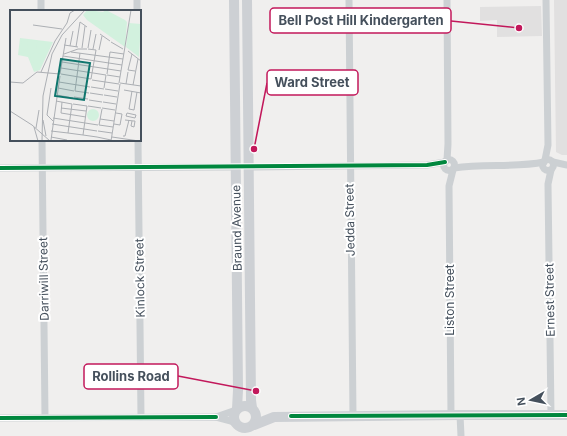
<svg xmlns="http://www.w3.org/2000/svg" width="567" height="436" font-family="Inter,sans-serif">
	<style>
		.education { fill: #e1e0e0 }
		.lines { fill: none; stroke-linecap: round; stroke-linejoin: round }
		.street { stroke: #ccd0d3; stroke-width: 7 }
		.secondary { stroke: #cdd0d4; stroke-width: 10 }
		.cycleway-casing { stroke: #fff; stroke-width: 6 }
		.cycleway { stroke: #00873e; stroke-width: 4 }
		.labels { text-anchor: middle; stroke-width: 4; stroke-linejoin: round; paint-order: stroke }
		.street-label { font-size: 12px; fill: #45505c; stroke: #fff }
		.inset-road { fill: none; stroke: #acafb4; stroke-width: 1 }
		.view { fill: #0f766e; fill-opacity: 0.15; stroke: #0f766e; stroke-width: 2 }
		.inset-edge { fill: none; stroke: #45505c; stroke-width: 2 }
		.leader { fill: none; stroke: #c2185b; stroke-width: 1.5 }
		.callout-dot { fill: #c2185b; stroke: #fff; stroke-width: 1.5 }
		.callout { fill: #fff; stroke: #c2185b; stroke-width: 1.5 }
		.callout-label { font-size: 13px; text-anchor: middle; font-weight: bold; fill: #45505c }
	</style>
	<rect width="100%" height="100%" fill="#f0efee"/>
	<g class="education">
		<path d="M554,0H567V155H562L556,152Z"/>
		<path d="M541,6L542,36L497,37V20L480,21V7Z"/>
	</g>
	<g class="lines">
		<g class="street">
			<path d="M41,0V11"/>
			<path d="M137,0V11"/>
			<path d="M349,0L353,416"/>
			<path d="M447,0L448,144L447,160"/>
			<path d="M42,140L45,417"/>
			<path d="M138,140L141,417"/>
			<circle cx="449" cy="165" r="5.5"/>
			<circle cx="548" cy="165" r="5.5"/>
			<path d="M545,160L548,145L546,0"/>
			<path d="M553,162L567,165"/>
			<path d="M249,167L427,165L445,162"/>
			<path d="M0,168L236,167"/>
			<path d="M454,168C484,163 514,168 544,162"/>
			<path d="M551,170L548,184L551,415"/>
			<path d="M451,415L449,186L453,170"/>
			<path d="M460,415L461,436"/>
			<path d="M216,417L236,410"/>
			<path d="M0,418L216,417L231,421L236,424"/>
		</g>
		<g class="secondary">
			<path d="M234,0L238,390L237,409"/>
			<path d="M247,0L251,400L252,408"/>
			<circle cx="245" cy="417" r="11"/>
			<path d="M254,425L274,417L460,415H567"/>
		</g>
		<defs>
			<g id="cycleway">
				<path d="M0,168L427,165L445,162"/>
				<path d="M291,416L567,415"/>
				<path d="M0,418L216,417"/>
			</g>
		</defs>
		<use href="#cycleway" class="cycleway-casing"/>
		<use href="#cycleway" class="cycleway"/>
	</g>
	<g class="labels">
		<g class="street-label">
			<text transform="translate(350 220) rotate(-91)" y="4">Jedda Street</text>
			<text transform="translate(237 228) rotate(-91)" y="4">Braund Avenue</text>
			<text transform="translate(140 278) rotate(-91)" y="4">Kinlock Street</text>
			<text transform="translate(44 279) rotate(-91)" y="4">Darriwill Street</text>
			<text transform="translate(450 300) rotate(-90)" y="4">Liston Street</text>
			<text transform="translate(550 300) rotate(-91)" y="4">Ernest Street</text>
		</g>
	</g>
	<g transform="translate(10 10)">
		<rect width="131" height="131" fill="#f0efee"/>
		<path d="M77,0L93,2L96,0L115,10L117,12L115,37L77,10L73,5ZM119,13L131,14L129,47L116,37ZM10,28L43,32L30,60L24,62L18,47L8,45ZM77 105a6 6 0 1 1 12 0a6 6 0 1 1-12 0Z" fill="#d2f1de"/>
		<path d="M26 36a5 5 0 1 1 10 0a5 5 0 1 1-10 0ZM12,31H18L17,39L12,40L16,41L18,47L10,42ZM20.5 48a5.5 5.5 0 1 1 11 0a5.5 5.5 0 1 1-11 0Z" fill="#d2f1de"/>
		<path class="inset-road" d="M23,15L52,19M90,24L100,31M101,32L113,39M54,35L68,37M60,36L63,21M66,37L70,12L77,17M72,38L75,16M78,38L81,20M78,39L86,40L81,69M83,39L86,24M89,40L92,26M118,41L131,51M61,42L113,49M100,42L114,44M54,44L68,39H77M122,44L118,60L125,61M53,46L112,55M52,52L111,61M51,58L96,65M31,62L45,31L57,13L60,3L65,0M50,64L56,28M51,64L81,69M97,64L100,42M97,65L110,67M82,70L109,74M0,72L13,73L27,62L50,64M49,72L80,77M109,73L121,0M110,73L131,76M116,74L118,62M123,75L128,49M81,77L94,79M41,78L37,105L43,111M48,78L64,81M94,78L96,65M95,79L108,81M114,80L131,83M65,81L70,43M65,81L79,83M122,81L119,99L124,100L127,82M80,83L93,85M47,85L63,88M94,85L107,87M64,87L78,89M79,90L92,92M46,91L62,94M52,92L51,103L76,107M93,92L106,94M63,94L77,96M78,96L91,98M51,98L76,101M92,98L105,100M0,101L22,115L40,131M116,106L117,103L126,105M116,106L125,108L126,105M43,108L88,115M90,109L104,111M33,110L36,126M115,110L124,111H125L124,117L121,116L122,111M42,114L87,121M104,114L110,115L112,104L106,103M89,115L92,99M89,115L103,117M24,117L28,131M26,118L29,100M41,121L58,123M88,121L102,123M58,123L73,125L77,96M58,123L62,94M73,125L87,127M113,126H115L119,110M41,127L57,130M87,127L101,130M102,127L129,131M41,130L50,66M32,131L33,86L42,44L52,25L75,0M101,131L110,74"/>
		<path class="view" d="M51,49L80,53L74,90L45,86Z"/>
		<rect width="131" height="131" class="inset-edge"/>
	</g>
	<path class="leader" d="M519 28L451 21M254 149L267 83M256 391L178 376"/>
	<g class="callout-dot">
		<circle cx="519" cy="28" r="4"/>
		<circle cx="254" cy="149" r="4"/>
		<circle cx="256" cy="391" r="4"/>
	</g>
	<g class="callout">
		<rect x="270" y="8" width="181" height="25" rx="4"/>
		<rect x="267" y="70" width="91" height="25" rx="4"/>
		<rect x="84" y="364" width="94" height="25" rx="4"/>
	</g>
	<g class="callout-label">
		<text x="361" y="25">Bell Post Hill Kindergarten</text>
		<text x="312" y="87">Ward Street</text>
		<text x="131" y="381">Rollins Road</text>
	</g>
	<g transform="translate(531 400) rotate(261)" stroke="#ffffff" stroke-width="3" paint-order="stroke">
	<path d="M0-3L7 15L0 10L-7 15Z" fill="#45505c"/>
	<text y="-6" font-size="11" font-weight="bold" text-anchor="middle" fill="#45505c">N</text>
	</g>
</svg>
